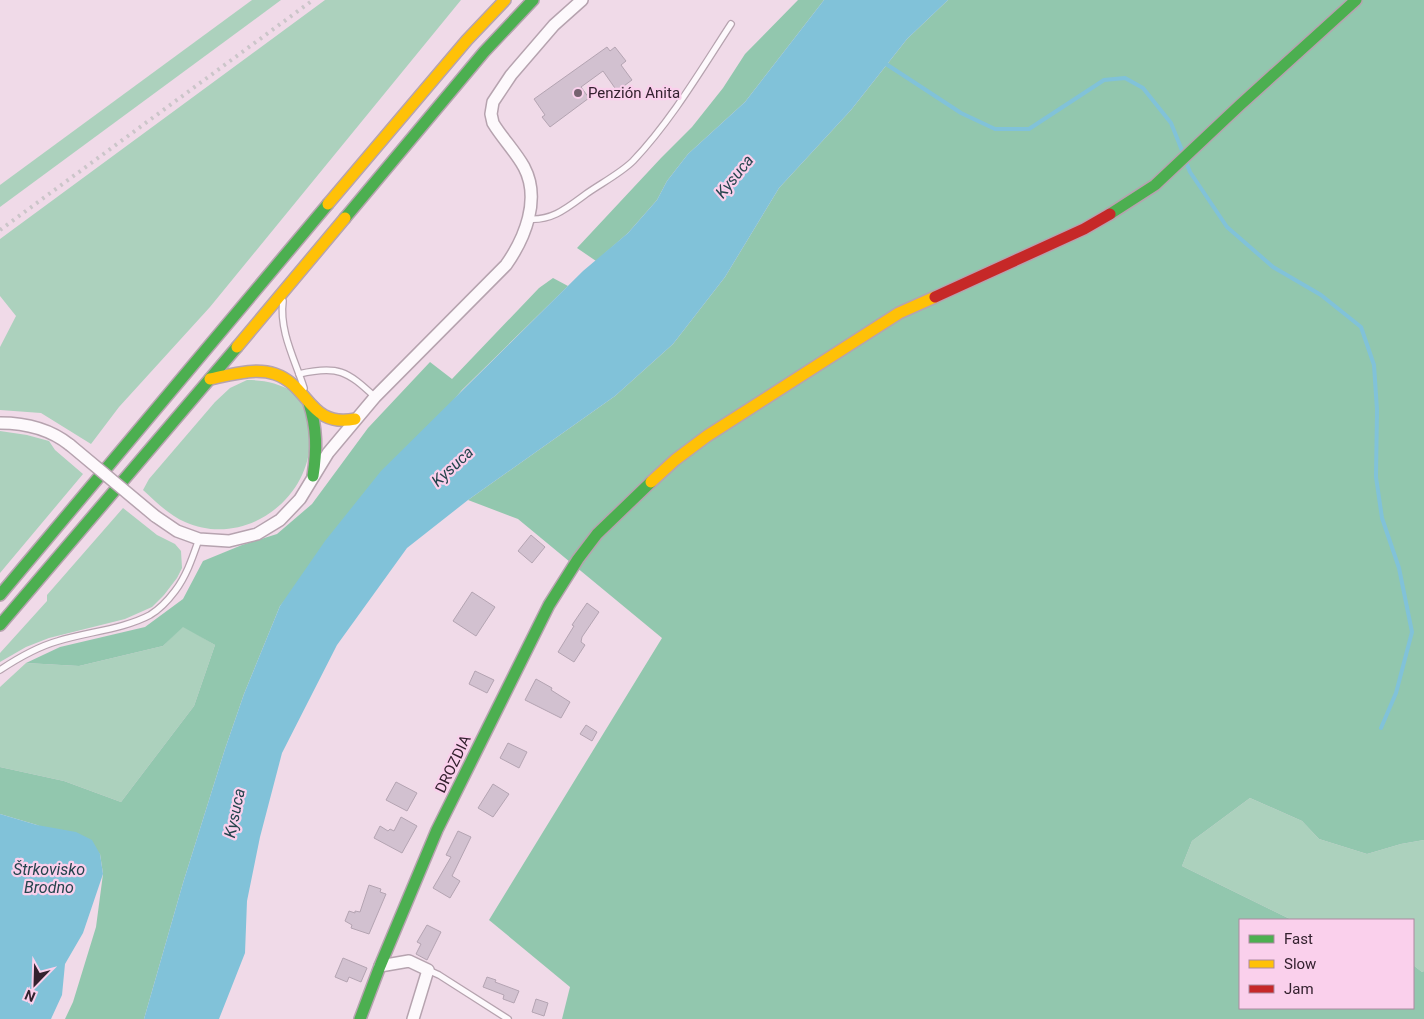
<svg xmlns="http://www.w3.org/2000/svg" width="1424" height="1019" font-family="Roboto,sans-serif">
	<style>
		.green { fill: #acd1bd }
		.forest { fill: #92c7ae }
		.water { fill: #81c2d9 }
		.lines { fill: none; stroke-linecap: round; stroke-linejoin: round }
		.stream { stroke: #81c2d9; stroke-width: 4 }
		.building { fill: #d2c1d0; stroke: #b4a4b2 }
		.lane-casing { stroke: #b6a3af; stroke-width: 8 }
		.street-casing { stroke: #b6a3af; stroke-width: 14 }
		.fast-casing { stroke: #b6a3af; stroke-width: 14 }
		.slow-casing { stroke: #b6a3af; stroke-width: 14 }
		.jam-casing { stroke: #b6a3af; stroke-width: 14 }
		.lane { stroke: #fdf9fc; stroke-width: 5.5 }
		.street { stroke: #fdf9fc; stroke-width: 11 }
		.fast { stroke: #4caf50; stroke-width: 11 }
		.slow { stroke: #ffc107; stroke-width: 11 }
		.jam { stroke: #c62828; stroke-width: 11 }
		.rail { stroke: #cbc5c9; stroke-width: 4; stroke-dasharray: 2.5 5; stroke-linecap: butt }
		.street-bridge-casing { stroke: #b6a3af; stroke-width: 14; stroke-linecap: butt }
		.street-bridge { stroke: #fdf9fc; stroke-width: 11 }
		.poi-dot { fill: #766270; stroke: #fad0ec; stroke-width: 2 }
		.labels { text-anchor: middle; stroke-width: 4.5; stroke-linejoin: round; paint-order: stroke }
		.poi-label { font-size: 15px; fill: #34212f; stroke: #fad0ec; text-anchor: start }
		.street-label { font-size: 15px; fill: #34212f; stroke: #fad0ec }
		.water-label { font-size: 16px; font-style: italic; fill: #25444d; stroke: #fad0ec }
	</style>
	<rect width="100%" height="100%" fill="#f0dae8"/>
	<g class="green">
		<path d="M252,0H281L0,207V185Z"/>
		<path d="M325,0H461L210,307L119,407L91,444L41,413L0,410V347L16,316L0,296V239Z"/>
		<path d="M247,380C263,380 279,383 293,392C300,397 304,407 306,415C328,485 252,552 185,522C169,515 156,502 143,490L149,479L215,402L230,388Z"/>
		<path d="M0,431L27,435L49,441L55,450L83,474L0,573Z"/>
		<path d="M123,508L157,535L175,544L181,551L182,568L177,578L164,595L152,607L125,619L49,638L26,647L0,662V653L47,601V595Z"/>
		<path d="M183,626L215,645L194,706L121,802L64,781L0,767V687L26,663L79,666L163,646Z"/>
		<path d="M1250,798L1302,821L1319,839L1367,854L1401,844L1424,840V971L1422,972L1413,965V920H1292L1182,866L1192,841Z"/>
	</g>
	<g class="forest">
		<path d="M798,0H824L745,102L688,154L667,181L657,200L628,233L596,261L577,248L661,158L692,127L723,88L745,54Z"/>
		<path d="M948,0H1424V840L1401,844L1367,854L1319,839L1302,821L1250,798L1192,841L1182,866L1292,920H1240V1008H1413V965L1422,972L1424,971V1019H562L570,987L489,920L662,638L518,519L468,500L615,396L673,344L725,277L779,188L851,110L907,39Z"/>
		<path d="M553,278L568,286L462,390L280,606L244,694L225,749L183,883L144,1019H65L73,1002L96,927L103,874L100,854L37,825L0,814V767L64,781L121,802L194,706L215,645L183,627L163,646L79,666L26,663L60,647L145,627L183,599L203,561L242,545L277,534L312,504L368,428L430,362L452,379L539,288Z"/>
	</g>
	<g class="water">
		<path d="M824,0H948L907,39L851,110L779,188L725,277L673,344L615,396L468,500L407,548L337,645L282,753L260,837L247,901L245,953L219,1019H144L183,883L225,749L244,694L280,606L325,541L381,471L583,271L628,233L657,200L667,181L688,154L745,102Z"/>
		<path d="M0,814L37,825L76,832L92,840L100,854L103,874L83,933L65,964L62,995L51,1019H0Z"/>
	</g>
	<g class="lines">
		<g class="stream">
			<path d="M883,62L961,113L995,129H1029L1104,80L1125,78L1143,88L1171,123L1183,153"/>
			<path d="M1186,162L1190,172L1227,227L1273,267L1321,295L1361,327L1374,365L1377,410L1376,477L1382,518L1399,568L1412,632L1396,693L1381,728"/>
		</g>
	</g>
	<g class="building">
		<path d="M607,47L610,51L615,47L626,61L621,65L632,80L617,91L603,71L581,87L589,98L550,127L542,117L545,115L534,99Z"/>
		<path d="M531,535L545,547L532,563L518,551Z"/>
		<path d="M472,592L495,607L476,636L453,621Z"/>
		<path d="M587,603L599,612L582,637L581,642L585,645L574,662L558,652L574,626L572,625Z"/>
		<path d="M475,671L494,680L487,693L469,684Z"/>
		<path d="M536,679L552,688L551,690L570,702L561,718L525,700Z"/>
		<path d="M586,725L597,732L592,741L580,734Z"/>
		<path d="M508,743L527,752L519,768L500,758Z"/>
		<path d="M396,782L417,793L407,811L386,800Z"/>
		<path d="M493,784L509,794L493,817L478,808Z"/>
		<path d="M401,817L417,826L402,853L374,838L380,826L388,831L390,829L394,831Z"/>
		<path d="M458,831L471,837L452,876L460,881L450,898L433,888L451,857L446,855Z"/>
		<path d="M369,885L381,889L380,892L386,894L369,934L351,928L352,925L345,921L349,911L355,913V911L360,912Z"/>
		<path d="M427,925L441,932L427,960L416,954L421,944L417,942Z"/>
		<path d="M343,958L367,968L361,982L349,977L347,982L335,977Z"/>
		<path d="M487,977L496,980L495,982L519,991L514,1003L503,999L504,995L483,987Z"/>
		<path d="M536,999L548,1003L544,1016L532,1012Z"/>
	</g>
	<g class="lines">
		<defs>
			<g id="lane">
				<path d="M528,219C552,221 567,208 586,194C600,184 621,173 633,161C671,121 701,70 731,24"/>
				<path d="M283,301C279,331 295,360 304,388"/>
				<path d="M299,374C338,365 347,371 375,397"/>
				<path d="M0,670C18,658 37,647 58,641C87,632 124,629 150,615C160,609 169,599 175,591C187,575 193,556 199,539"/>
				<path d="M428,970L439,975L508,1019"/>
			</g>
			<g id="street">
				<path d="M0,423C26,423 50,429 70,445"/>
				<path d="M155,516L177,531L199,539L229,541L257,534L280,520L300,499L328,453L375,397L506,265C525,238 541,199 524,167C515,151 502,138 493,123L491,114L493,102L511,75L554,25L582,0"/>
				<path d="M380,966L409,961L428,970L413,1019"/>
			</g>
			<g id="fast">
				<path d="M1110,214L1155,185L1240,105L1356,0"/>
				<path d="M345,218L484,52L533,0"/>
				<path d="M309,403C317,428 317,450 313,476"/>
				<path d="M0,595L328,204"/>
				<path d="M0,625L237,347"/>
				<path d="M360,1019L380,966L437,830L549,605L578,559L597,534L651,482"/>
			</g>
			<g id="slow">
				<path d="M328,204L467,40L505,0"/>
				<path d="M237,347L345,218"/>
				<path d="M210,379C230,375 255,367 275,374C310,386 309,428 355,419"/>
				<path d="M651,482L675,460L707,436L899,313L935,297"/>
			</g>
			<path id="jam" d="M935,297L1084,229L1110,214"/>
		</defs>
		<use href="#lane" class="lane-casing"/>
		<use href="#street" class="street-casing"/>
		<use href="#fast" class="fast-casing"/>
		<use href="#slow" class="slow-casing"/>
		<use href="#jam" class="jam-casing"/>
		<use href="#lane" class="lane"/>
		<use href="#street" class="street"/>
		<use href="#fast" class="fast"/>
		<use href="#slow" class="slow"/>
		<use href="#jam" class="jam"/>
		<path class="rail" d="M0,230L313,0"/>
		<defs>
			<path id="street-bridge" d="M70,445L155,516"/>
		</defs>
		<use href="#street-bridge" class="street-bridge-casing"/>
		<use href="#street-bridge" class="street-bridge"/>
	</g>
	<circle class="poi-dot" cx="578" cy="93" r="5"/>
	<g class="labels">
		<g class="poi-label">
			<text x="588" y="98">Penzión Anita</text>
		</g>
		<g class="street-label">
			<text transform="translate(453 764) rotate(-64)" y="5">DROZDIA</text>
		</g>
		<g class="water-label">
			<text transform="translate(734 176) rotate(-51)" y="6">Kysuca</text>
			<text transform="translate(452 466) rotate(-43)" y="6">Kysuca</text>
			<text transform="translate(234 813) rotate(-78)" y="6">Kysuca</text>
			<text x="49" y="875">Štrkovisko<tspan x="49" dy="18">Brodno</tspan></text>
		</g>
	</g>
	<rect x="1239" y="919" width="175" height="90" fill="#fad0ec" stroke="#ab8aa0"/>
	<rect x="1249" y="935" width="25" height="8" fill="#4caf50" stroke="#ab8aa0"/>
	<text x="1284" y="944" font-size="15" fill="#34212f">Fast</text>
	<rect x="1249" y="960" width="25" height="8" fill="#ffc107" stroke="#ab8aa0"/>
	<text x="1284" y="969" font-size="15" fill="#34212f">Slow</text>
	<rect x="1249" y="985" width="25" height="8" fill="#c62828" stroke="#ab8aa0"/>
	<text x="1284" y="994" font-size="15" fill="#34212f">Jam</text>
	<g transform="translate(35 984) rotate(203)" stroke="#fad0ec" stroke-width="4" paint-order="stroke">
	<path d="M0-4L9 19L0 12L-9 19Z" fill="#34212f"/>
	<text y="-8" font-size="14" font-weight="bold" text-anchor="middle" fill="#34212f">N</text>
	</g>
</svg>
